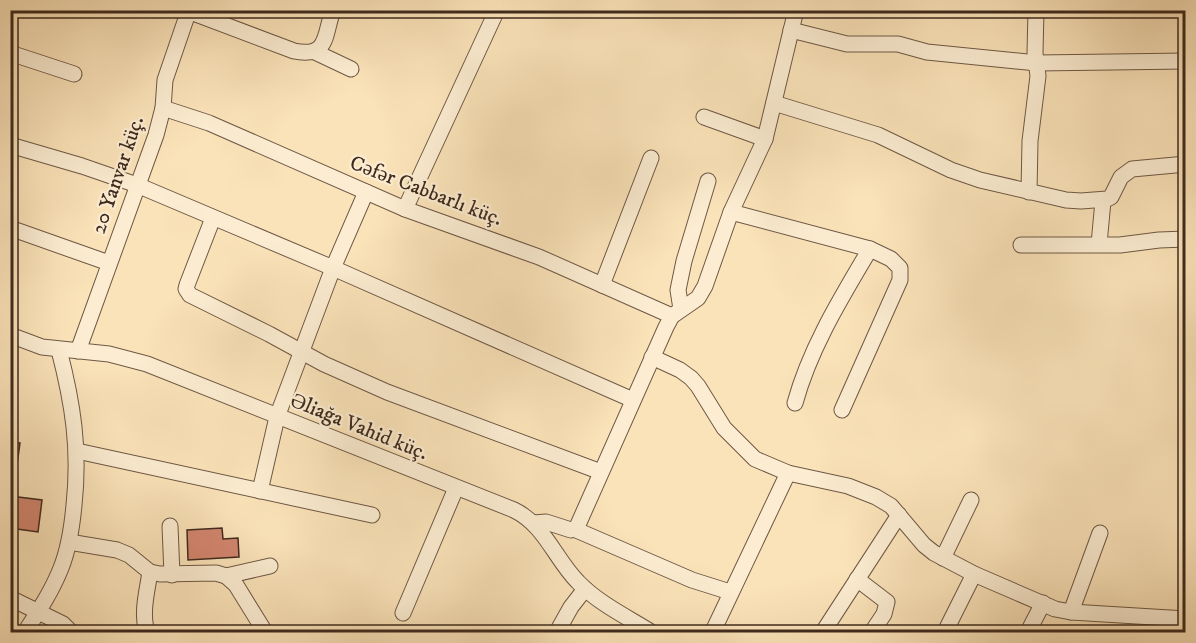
<svg xmlns="http://www.w3.org/2000/svg" width="1196" height="643" viewBox="0 0 1196 643" font-family="'IM FELL DW Pica',serif">
<rect width="100%" height="100%" fill="#fbe3b9"/>
<filter id="stains"><feTurbulence type="fractalNoise" baseFrequency=".00333" numOctaves="4"/><feColorMatrix values="0 0 0 0 .2 0 0 0 0 .09 0 0 0 0 .02 0 0 0 .5 -.17"/></filter>
<radialGradient id="worn" r=".72"><stop offset=".6" stop-color="#630" stop-opacity="0"/><stop offset="1" stop-color="#630" stop-opacity=".3"/></radialGradient>
<!-- building -->
<g fill="#d3866f" stroke="#3f2a1e" stroke-width="1.5">
<polygon points="10,442 20,443 16,472 10,472"/>
<polygon points="10,496 42,500 38,532 10,528"/>
<polygon points="222,528 223,539 238,538 239,557 188,560 187,530"/>
</g>
<g fill="none" stroke-linecap="round" stroke-linejoin="round">
<defs>
<g id="minor">
<path d="M 188,11 L 294,51 C 329,58 324,35 333,10"/>
<polyline points="791,30 847,44 898,44 927,52 1037,63 1186,61"/>
<polyline points="315,52 351,69"/>
<polyline points="10,53 74,74"/>
<polyline points="774,103 878,135 951,170 980,180 1066,200 1081,201 1107,199 1111,197 1121,177 1132,169 1186,164"/>
<polyline points="163,108 209,123 405,209 539,257 672,316"/>
<polyline points="704,117 765,139"/>
<polyline points="10,145 82,166 137,185 333,268 633,400"/>
<polyline points="1029,192 1030,141 1038,76 1035,53 1036,10"/>
<polyline points="405,209 497,10"/>
<polyline points="731,212 870,249 891,259 900,268 900,280 842,410"/>
<polyline points="213,218 187,285 186,289 190,295 269,334 324,364 387,392 601,472"/>
<polyline points="10,228 109,263"/>
<polyline points="1099,244 1103,201"/>
<polyline points="1021,245 1120,245 1159,240 1186,239"/>
<polyline points="602,285 651,158"/>
<polyline points="681,309 678,290 684,261 708,181"/>
<path d="M 10,335 L 42,347 L 109,354 L 147,364 L 514,510 C 545,525 555,559 578,582 C 598,603 627,617 651,632"/>
<polyline points="78,351 156,135 163,108 165,80 189,10"/>
<polyline points="652,357 680,370 691,378 698,386 724,428 755,459 788,473 848,486 876,497 891,506 924,545 934,553 974,574 1055,609 1071,612 1186,619"/>
<path d="M 795,403 C 810,348 841,298 870,249"/>
<polyline points="77,451 372,515"/>
<polyline points="260,491 277,417 333,268 366,192"/>
<polyline points="534,523 546,522 571,530 577,527 666,327 672,316 698,298 705,286 731,212 765,139 796,10"/>
<polyline points="170,526 172,575"/>
<polyline points="574,529 692,580 730,592"/>
<polyline points="69,542 117,550 129,555 150,572 160,574 216,573 226,576 236,585 265,632"/>
<polyline points="943,558 971,500"/>
<polyline points="226,576 270,566"/>
<polyline points="857,579 887,602 884,614 872,632"/>
<polyline points="10,598 63,624 71,632"/>
<polyline points="1071,612 1100,533"/>
<polyline points="403,613 456,488"/>
<polyline points="715,627 788,473"/>
<path d="M 25,632 C 38,612 52,591 61,568 C 69,548 72,527 74,505 C 80,449 73,404 59,350"/>
<path d="M 147,632 C 141,613 147,592 150,572"/>
<polyline points="557,632 571,607 585,589"/>
<polyline points="823,632 899,515"/>
<polyline points="945,632 974,574"/>
<polyline points="1028,632 1043,603"/>
</g>
</defs>
<!-- minor casing -->
<use href="#minor" stroke="#6e5845" stroke-width="17"/>
<!-- minor -->
<use href="#minor" stroke="#fcedd2" stroke-width="15"/>
</g>
<g text-anchor="middle" dominant-baseline="central" stroke-width="4.5" stroke-linejoin="round" paint-order="stroke">
<!-- street labels -->
<g font-size="21" fill="#3f2a1e" stroke="#fcedd2">
<text transform="translate(118 175) rotate(-71)">20 Yanvar küç.</text>
<text transform="translate(426 191) rotate(21)">Cəfər Cabbarlı küç.</text>
<text transform="translate(359 427) rotate(22)">Əliağa Vahid küç.</text>
</g>
</g>
<!-- margin -->
<rect width="1196" height="643" fill="none" stroke="#fbe3b9" stroke-width="36"/>
<rect x="12" y="12" width="1172" height="619" fill="none" stroke="#3f2a1e" stroke-width="3"/>
<rect x="18" y="18" width="1160" height="607" fill="none" stroke="#3f2a1e" stroke-width="1.5"/>
<rect width="100%" height="100%" filter="url(#stains)"/>
<rect width="100%" height="100%" fill="url(#worn)"/>
</svg>
